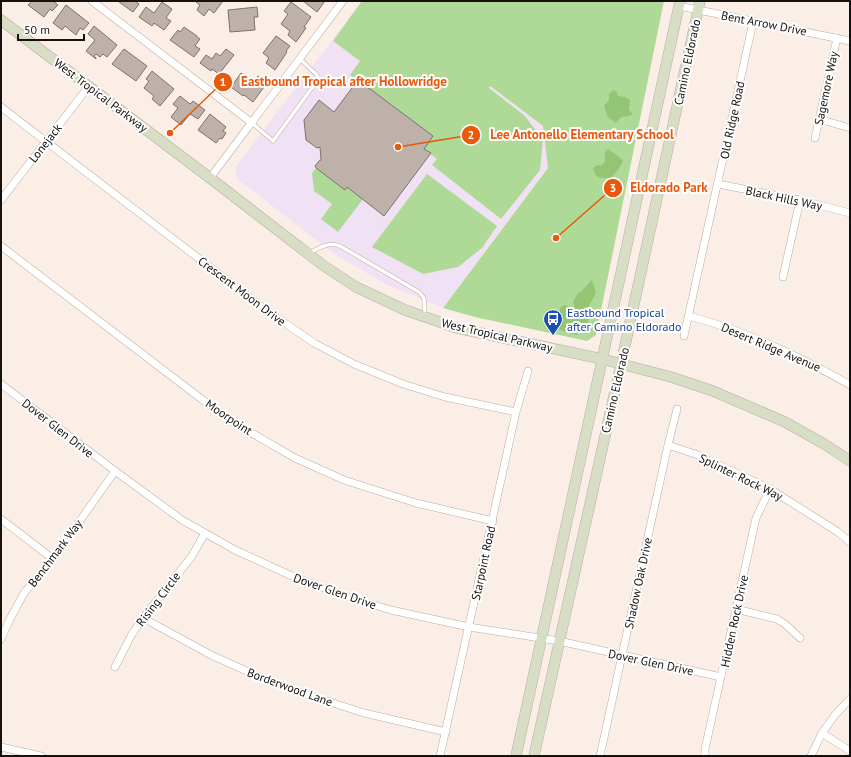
<svg xmlns="http://www.w3.org/2000/svg" width="851" height="757" viewBox="0 0 851 757" font-family="'PT Sans',sans-serif">
<rect width="100%" height="100%" fill="#fbeee7"/>
<!-- education -->
<polygon fill="#f1e1f4" points="362,1 490,86 543,126 548,168 443,308 387,285 336,255 237,179 235,168"/>
<!-- green -->
<g fill="#afd996">
<polygon points="362,1 664,1 596,335 587,341 475,317 443,308 548,168 543,126 490,86 489,88 525,116 543,140 540,170 501,219 432,165 437,159 424,149 433,136 350,75 360,61 333,41"/>
<polygon points="316,168 345,190 347,187 363,199 338,232 321,219 332,204 314,191 312,173"/>
<polygon points="427,174 497,226 482,248 458,267 423,274 372,247"/>
</g>
<!-- forest -->
<g fill="#93c574">
<polygon points="613,90 616,91 618,96 625,97 630,100 629,110 633,114 629,116 621,117 616,123 608,117 604,106 609,100 609,94"/>
<polygon points="608,149 618,156 623,161 618,170 611,178 601,178 596,176 593,168 597,165 601,166 605,162 605,152"/>
<path d="M 592,280 C 594,285 594,289 596,293 L 590,304 L 584,312 L 589,319 L 586,325 L 579,328 L 577,335 L 560,330 L 558,319 L 552,319 L 550,316 L 553,310 L 560,313 L 560,308 L 563,305 L 568,306 L 572,310 L 574,306 L 573,302 L 578,293 C 584,291 587,284 592,280 Z"/>
</g>
<!-- building -->
<g fill="#beb1aa" stroke="#7d726b">
<polygon points="32,1 53,1 58,5 52,11 50,9 44,17 28,5"/>
<polygon points="120,1 135,1 139,4 133,12 119,2"/>
<polygon points="197,1 223,1 214,13 209,9 204,16 197,10 200,5 196,2"/>
<polygon points="303,1 325,1 317,12"/>
<polygon points="162,2 172,9 166,18 171,21 164,30 154,23 152,26 139,17 146,7 154,13"/>
<polygon points="291,2 311,17 304,27 306,28 296,42 288,35 290,31 281,24 288,14 284,11"/>
<polygon points="66,5 89,23 83,30 80,28 76,35 65,26 62,30 53,23"/>
<polygon points="257,7 258,17 254,17 255,30 230,32 228,10"/>
<polygon points="94,26 117,45 107,57 103,54 100,57 96,54 94,56 96,58 96,59 86,51 95,40 88,34"/>
<polygon points="184,27 197,36 196,36 200,39 195,46 200,49 194,57 170,40 178,30 180,32"/>
<polygon points="276,36 290,46 286,51 287,52 275,70 266,63 269,58 263,53"/>
<polygon points="124,49 147,66 136,81 112,64"/>
<polygon points="226,49 234,55 219,74 212,69 211,71 200,63 206,55 212,59 216,53 220,56"/>
<polygon points="152,71 174,89 160,106 152,99 154,96 144,88 149,81 146,79"/>
<polygon points="241,73 253,82 258,76 267,83 253,102 244,95 243,96 231,87"/>
<polygon points="358,80 433,136 424,149 431,153 384,216 347,187 345,190 316,168 315,166 319,161 321,160 320,147 317,148 306,140 304,120 319,100 334,112"/>
<polygon points="180,96 190,104 193,101 205,110 198,119 190,114 181,125 171,117 178,108 173,104"/>
<polygon points="210,114 226,127 223,131 226,133 222,139 220,138 216,143 198,130"/>
</g>
<g fill="none" stroke-linecap="round" stroke-linejoin="round">
<defs>
<g id="lane">
<polyline points="252,123 273,141 317,81 318,77 316,74 300,59"/>
<path d="M 310,253 C 320,247 329,242 340,246 L 419,292 L 424,298 L 425,316"/>
</g>
<g id="street">
<polyline points="92,1 252,123"/>
<polyline points="679,6 850,41"/>
<polyline points="1,107 270,313 314,343 354,364 403,384 445,397 516,412"/>
<polyline points="819,119 850,128"/>
<polyline points="815,138 837,38"/>
<polyline points="210,178 343,1"/>
<polyline points="718,184 800,200 850,213"/>
<polyline points="1,200 89,86"/>
<polyline points="1,246 229,420 295,458 344,480 416,503 493,521"/>
<polyline points="783,277 800,200"/>
<path d="M 689,316 C 745,331 800,356 850,385"/>
<polyline points="684,336 753,22"/>
<polyline points="1,384 115,471 182,520 235,550 294,577 354,599 391,610 469,627 559,641 721,677"/>
<polyline points="668,445 698,455 770,489 838,532 850,542"/>
<polyline points="1,519 53,559"/>
<polyline points="736,609 777,619 785,624 800,638"/>
<polyline points="143,618 213,656 267,680 308,695 364,713 446,732"/>
<polyline points="1,639 9,621 24,593 53,559 115,471"/>
<polyline points="115,667 132,634 143,618 192,556 205,533"/>
<polyline points="822,733 850,751"/>
<polyline points="1,747 41,756"/>
<polyline points="440,756 516,412 528,371"/>
<polyline points="600,756 668,445 677,409"/>
<polyline points="705,756 705,749 756,518 770,489"/>
<polyline points="811,756 822,733 835,715 850,699"/>
</g>
<g id="secondary">
<polyline points="1,20 210,178 324,266 356,287 405,310 457,328 602,359 671,377 713,391 785,422 824,444 850,461"/>
<polyline points="516,756 680,1"/>
<polyline points="534,756 621,364 700,1"/>
</g>
</defs>
<!-- lane casing -->
<use href="#lane" stroke="#b8aca5" stroke-width="4.5"/>
<!-- street casing -->
<use href="#street" stroke="#b8aca5" stroke-width="8"/>
<!-- secondary casing -->
<use href="#secondary" stroke="#b8aca5" stroke-width="11"/>
<!-- lane -->
<use href="#lane" stroke="#fff" stroke-width="3.5"/>
<!-- street -->
<use href="#street" stroke="#fff" stroke-width="7"/>
<!-- secondary -->
<use href="#secondary" stroke="#d8dec5" stroke-width="10"/>
</g>
<!-- icons -->
<defs>
<symbol id="bus-pin" viewBox="-11 -11 22 30"><path d="M0 17L-7.5 6A9.5 9.5 0 1 1 7.5 6Z" fill="#1a4fb4" stroke="#fefefe"/><path d="M-5-6H5V4H4V6H2V4H-2V6H-4V4H-5ZM-3.5-4V0h7V-4ZM-3.5 1.2v1.5H-2V1.2ZM2 1.2v1.5H3.5V1.2Z" fill="#fff"/></symbol>
</defs>
<g fill-rule="evenodd">
<use href="#bus-pin" x="542" y="308" width="22" height="30"/>
</g>
<g text-anchor="middle" dominant-baseline="central" stroke-width="4" stroke-linejoin="round" paint-order="stroke">
<!-- street labels -->
<g font-size="12" fill="#15110e" stroke="#fefefe">
<text transform="translate(764 23) rotate(11)">Bent Arrow Drive</text>
<text transform="translate(687 62) rotate(-78)">Camino Eldorado</text>
<text transform="translate(826 88) rotate(-78)">Sagemore Way</text>
<text transform="translate(101 95) rotate(37)">West Tropical Parkway</text>
<text transform="translate(732 120) rotate(-78)">Old Ridge Road</text>
<text transform="translate(45 143) rotate(-52)">Lonejack</text>
<text transform="translate(784 198) rotate(12)">Black Hills Way</text>
<text transform="translate(242 291) rotate(37)">Crescent Moon Drive</text>
<text transform="translate(497 335) rotate(13)">West Tropical Parkway</text>
<text transform="translate(771 347) rotate(23)">Desert Ridge Avenue</text>
<text transform="translate(615 390) rotate(-77)">Camino Eldorado</text>
<text transform="translate(229 417) rotate(34)">Moorpoint</text>
<text transform="translate(58 428) rotate(38)">Dover Glen Drive</text>
<text transform="translate(741 477) rotate(26)">Splinter Rock Way</text>
<text transform="translate(55 553) rotate(-53)">Benchmark Way</text>
<text transform="translate(483 563) rotate(-78)">Starpoint Road</text>
<text transform="translate(638 583) rotate(-78)">Shadow Oak Drive</text>
<text transform="translate(335 591) rotate(19)">Dover Glen Drive</text>
<text transform="translate(158 599) rotate(-53)">Rising Circle</text>
<text transform="translate(734 621) rotate(-78)">Hidden Rock Drive</text>
<text transform="translate(651 662) rotate(12)">Dover Glen Drive</text>
<text transform="translate(290 687) rotate(20)">Borderwood Lane</text>
</g>
<!-- transit labels -->
<g font-size="12" fill="#164399" stroke="#fefefe" text-anchor="start">
<text x="567" y="312">Eastbound Tropical<tspan x="567" dy="14">after Camino Eldorado</tspan></text>
</g>
</g>
<!-- callouts -->
<path fill="none" stroke="#e8590c" stroke-width="1.5" d="M170 133L223 82M398 147L471 135M556 238L613 188"/>
<g fill="#e8590c" stroke="#fefefe" stroke-width="1.5">
<circle cx="170" cy="133" r="4"/>
<circle cx="398" cy="147" r="4"/>
<circle cx="556" cy="238" r="4"/>
<circle cx="223" cy="82" r="10"/>
<circle cx="471" cy="135" r="10"/>
<circle cx="613" cy="188" r="10"/>
</g>
<g font-size="12" text-anchor="middle" font-weight="bold" fill="#fff">
<text x="223" y="86">1</text>
<text x="471" y="139">2</text>
<text x="613" y="192">3</text>
</g>
<g font-size="13" text-anchor="middle" font-weight="bold" fill="#e8590c" stroke="#fefefe" stroke-width="4" stroke-linejoin="round" paint-order="stroke">
<text x="344" y="86">Eastbound Tropical after Hollowridge</text>
<text x="582" y="139">Lee Antonello Elementary School</text>
<text x="669" y="192">Eldorado Park</text>
</g>
<!-- border -->
<rect width="851" height="757" fill="none" stroke="#15110e" stroke-width="4"/>
<!-- scale -->
<path d="M18 34v6h66v-6" fill="none" stroke="#15110e" stroke-width="2"/>
<text x="24" y="34" font-size="12" fill="#15110e" stroke="#fefefe" stroke-width="3" paint-order="stroke">50 m</text>
</svg>
